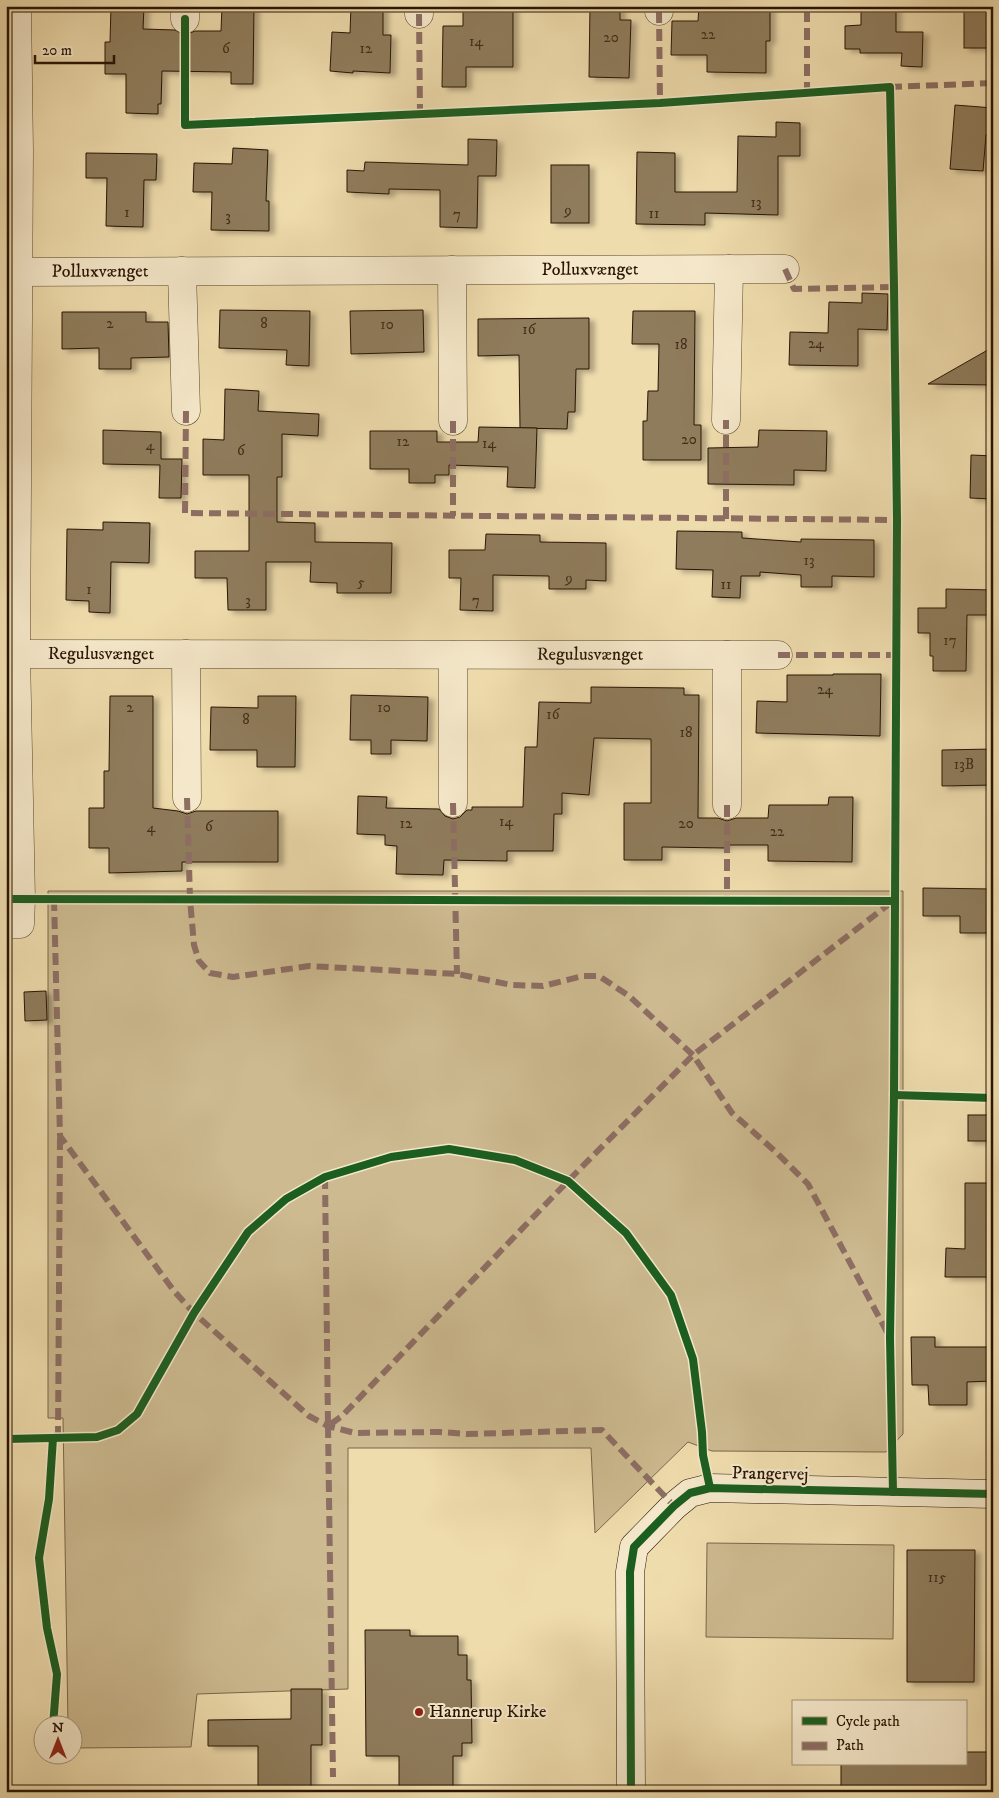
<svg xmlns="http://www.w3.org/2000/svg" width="999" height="1798" viewBox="0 0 999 1798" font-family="'IM FELL DW Pica',serif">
<defs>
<filter id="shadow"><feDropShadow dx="5.5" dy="3" stdDeviation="2.5" flood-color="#0004"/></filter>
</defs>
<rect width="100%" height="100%" fill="#efdcad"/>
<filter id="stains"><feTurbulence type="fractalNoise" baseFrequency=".004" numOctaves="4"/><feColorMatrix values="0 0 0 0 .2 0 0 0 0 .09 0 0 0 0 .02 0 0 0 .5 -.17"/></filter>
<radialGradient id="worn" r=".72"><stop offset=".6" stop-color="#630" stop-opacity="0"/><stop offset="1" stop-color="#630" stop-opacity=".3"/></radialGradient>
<!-- green -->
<g fill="#cdba90" stroke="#7a674a">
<polygon points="48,891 903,891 903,1434 886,1452 712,1451 688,1442 595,1533 591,1448 348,1448 348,1689 197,1694 191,1747 73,1748 72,1726 68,1725 63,1418 48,1418"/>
<polygon points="707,1543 894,1545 893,1639 706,1637"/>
</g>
<!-- building -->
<g fill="#8f7c5b" stroke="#281403" filter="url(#shadow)">
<polygon points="111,6 144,6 143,29 175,30 185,35 195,31 221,31 222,6 254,6 253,84 231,84 231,72 162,71 161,104 158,104 158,114 126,113 126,74 105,74 105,42 110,42"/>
<polygon points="351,6 383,6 383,35 391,35 390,73 353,71 353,73 330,71 332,32 350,33"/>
<polygon points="463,6 513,6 513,67 466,67 466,87 442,87 443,26 463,26"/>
<polygon points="590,6 620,6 620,20 631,20 629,78 589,77"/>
<polygon points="699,6 770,6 770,41 766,41 766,73 707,72 707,55 671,55 672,21 698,21"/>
<polygon points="861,6 896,6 896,32 923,32 922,67 901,66 902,53 860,53 860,49 845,49 845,26 861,25"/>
<rect x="964" y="6" width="29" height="42"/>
<polygon points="955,105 993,108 993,136 986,135 983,171 950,169"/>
<polygon points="776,122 800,123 800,156 778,156 778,215 705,213 705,225 636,224 637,152 675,153 675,192 737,192 738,136 776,137"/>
<polygon points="468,139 497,140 496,176 478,176 477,228 440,227 440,190 389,189 389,194 347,192 347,170 364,171 365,162 468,165"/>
<polygon points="233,148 268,150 266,201 269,201 269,231 211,230 212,192 193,192 194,163 232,164"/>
<polygon points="86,153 157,154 156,180 144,180 143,227 106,226 107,178 86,178"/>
<rect x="551" y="165" width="38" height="58"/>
<polygon points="862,293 888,294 887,330 858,329 858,366 789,365 790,332 828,333 829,302 862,303"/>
<polygon points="220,310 310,311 309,366 286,365 287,350 219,348"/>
<polygon points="423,310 424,352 351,354 350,311"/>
<polygon points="633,311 695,311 694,425 701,425 701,460 643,460 643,421 647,421 648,391 658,391 659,344 632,344"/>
<polygon points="62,312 146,312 146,322 168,322 169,357 131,358 131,369 99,369 99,348 62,349"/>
<polygon points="589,318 589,369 576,369 575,412 568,412 567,429 520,428 519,355 478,356 478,319"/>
<polygon points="993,347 993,385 928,384"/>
<polygon points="225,389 259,391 258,411 319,414 318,436 282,434 282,477 277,477 277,522 315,523 315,542 392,543 391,593 337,593 337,583 310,582 311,562 266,562 266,610 228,610 227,578 195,578 195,551 249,551 249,475 203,475 203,439 224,440"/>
<polygon points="479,427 537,428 535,488 507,487 508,467 449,465 449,475 435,475 435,483 409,483 409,469 370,469 370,431 437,431 437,442 478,442"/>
<polygon points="103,430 161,432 161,459 182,459 181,498 159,498 160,465 103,464"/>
<polygon points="759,430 827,431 826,471 794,470 794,485 708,484 708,448 758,447"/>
<polygon points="971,455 993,456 993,499 970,498"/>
<polygon points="103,522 150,523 149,563 111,562 110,613 89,612 89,601 66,600 67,529 103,530"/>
<polygon points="677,531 742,532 742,538 801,542 801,539 874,540 874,577 832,576 832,587 801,587 801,575 760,572 760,576 741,576 740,598 712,597 713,570 676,569"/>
<polygon points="486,534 540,535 540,542 606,543 606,581 586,580 586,589 549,589 549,576 493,575 493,611 460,610 461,578 449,578 449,550 485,550"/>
<polygon points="946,589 993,590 993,615 967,615 966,671 933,671 933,656 930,656 930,633 918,633 918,608 946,608"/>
<polygon points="833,674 881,674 880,736 756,733 757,701 787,702 787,675 833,675"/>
<polygon points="591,687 684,688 684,695 699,695 698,818 718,818 727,821 736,818 768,818 769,805 828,805 829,797 853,797 852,862 768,861 768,845 725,845 725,848 662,847 662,860 624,860 624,803 651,803 651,739 594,738 589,795 562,793 562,814 554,814 553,851 507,851 507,861 444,860 443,875 396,874 397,846 385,845 385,835 357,834 358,796 387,797 386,808 439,809 445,816 453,819 460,817 467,810 472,810 472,807 523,807 525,747 537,747 539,702 591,703"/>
<polygon points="351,695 428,697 427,741 391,740 391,754 371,754 371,740 350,740"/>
<polygon points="110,696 153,696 153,808 178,811 187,814 196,811 278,811 278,862 182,862 182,871 109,873 109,848 89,848 89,808 104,808 104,771 109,771"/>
<polygon points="258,696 296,696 295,767 257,767 257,750 210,750 211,707 258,708"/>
<polygon points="993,749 993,785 942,786 942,750"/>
<polygon points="923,888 993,889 993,933 960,933 960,916 923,916"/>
<polygon points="46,991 47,1020 25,1021 24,992"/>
<rect x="968" y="1115" width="25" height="26"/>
<polygon points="965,1183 993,1183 993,1277 945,1277 946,1248 965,1249"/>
<polygon points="911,1337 935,1337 935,1347 991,1347 991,1381 967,1382 967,1405 929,1405 928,1385 912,1385"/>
<polygon points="907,1550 975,1550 974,1682 907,1682"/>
<polygon points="365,1630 410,1630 410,1636 458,1636 458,1655 467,1655 467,1680 471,1680 472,1743 462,1743 462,1756 453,1756 453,1792 399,1792 399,1756 366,1756"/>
<polygon points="291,1689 322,1689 322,1745 311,1745 311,1792 258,1792 258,1746 208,1746 208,1720 291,1719"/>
<polygon points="965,1752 993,1752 993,1792 841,1792 841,1764 965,1764"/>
</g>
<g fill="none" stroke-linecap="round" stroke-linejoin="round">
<defs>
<g id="street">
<polyline points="185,6 185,19"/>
<polyline points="419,6 419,14"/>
<polyline points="659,6 659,11"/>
<polyline points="452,270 453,421"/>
<polyline points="182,271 186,411"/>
<path id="s1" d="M 18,272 L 785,269"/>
<polyline points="726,420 729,269"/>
<path id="s2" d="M 6,654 L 778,655"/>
<polyline points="186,654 187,798"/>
<polyline points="453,655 453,803"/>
<polyline points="727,655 727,805"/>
<polyline points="6,924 20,924 21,899 16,654 19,151 17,6"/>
</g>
<polyline id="secondary" points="631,1792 630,1572 634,1547 674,1506 690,1493 710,1488 993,1494"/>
</defs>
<!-- street casing -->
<use href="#street" stroke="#5a462e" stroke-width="29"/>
<!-- secondary casing -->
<use href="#secondary" stroke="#281403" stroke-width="29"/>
<!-- street -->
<use href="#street" stroke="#f5e8ca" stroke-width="28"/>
<!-- secondary -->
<use href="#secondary" stroke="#f5e8ca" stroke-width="28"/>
<!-- quiet -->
<g stroke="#8d6e63" stroke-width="6" stroke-dasharray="12 6" stroke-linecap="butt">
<polyline points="659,11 660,103"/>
<polyline points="419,14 420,113"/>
<polyline points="890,87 993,83"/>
<polyline points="807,94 807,6"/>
<polyline points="785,269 794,289 894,287"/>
<polyline points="186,411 185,513 897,520"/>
<polyline points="453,421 453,516"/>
<polyline points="726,519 726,420"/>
<polyline points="778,655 896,655"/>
<polyline points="187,798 190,899 194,945 199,961 210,973 233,977 309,966 457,974 512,985 543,986 583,976 599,976 629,996 693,1055 732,1113 777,1153 808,1184 888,1334"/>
<polyline points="453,803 457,974"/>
<polyline points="727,805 727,900"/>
<polyline points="54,899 60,1136 174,1291 194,1313 309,1416 328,1426 355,1433 440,1432 467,1434 602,1430 674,1506"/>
<polyline points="325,1177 328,1426 342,1416 568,1181 693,1055 893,901"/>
<polyline points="328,1426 333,1777"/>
<polyline points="58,1438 60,1136"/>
</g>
<defs>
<g id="cycleway">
<polyline points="185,19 185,125 660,103 890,87 894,287 897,520 894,1095 890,1338 893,1492"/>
<polyline points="6,899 894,901"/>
<polyline points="894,1095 993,1098"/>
<polyline points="53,1438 49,1499 39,1558 47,1628 57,1674 53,1726"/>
<polyline points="6,1439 97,1437 118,1430 137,1414 194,1313 248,1232 286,1199 325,1177 391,1157 449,1149 515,1160 568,1181 626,1233 671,1295 693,1359 702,1432 703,1455 710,1488"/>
<polyline points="631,1792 630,1572 634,1547 674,1506 690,1493 710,1488 993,1494"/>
</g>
</defs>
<!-- cycleway casing -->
<use href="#cycleway" stroke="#f5e8ca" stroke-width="11"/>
<!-- cycleway -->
<use href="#cycleway" stroke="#1b5e20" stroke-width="8"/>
</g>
<!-- markers -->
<circle fill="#8f2418" stroke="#f5e8ca" stroke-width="2" cx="419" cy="1712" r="5"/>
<g text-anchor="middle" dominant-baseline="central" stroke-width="4" stroke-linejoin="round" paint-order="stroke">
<!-- number labels -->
<g font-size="15" fill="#422e19">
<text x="708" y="34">22</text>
<text x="611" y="37">20</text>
<text x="476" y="41">14</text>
<text x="226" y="48">6</text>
<text x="366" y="48">12</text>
<text x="756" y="202">13</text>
<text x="568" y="210">9</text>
<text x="127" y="212">1</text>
<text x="654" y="213">11</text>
<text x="457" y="214">7</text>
<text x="228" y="216">3</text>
<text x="110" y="323">2</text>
<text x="264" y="323">8</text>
<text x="387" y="324">10</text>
<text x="529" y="329">16</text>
<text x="816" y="343">24</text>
<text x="681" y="344">18</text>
<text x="689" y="439">20</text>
<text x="403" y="441">12</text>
<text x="489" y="443">14</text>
<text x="150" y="445">4</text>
<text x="241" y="450">6</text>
<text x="809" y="560">13</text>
<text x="569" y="578">9</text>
<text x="361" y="582">5</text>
<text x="726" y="584">11</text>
<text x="89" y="589">1</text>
<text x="248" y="600">3</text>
<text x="476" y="600">7</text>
<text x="950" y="640">17</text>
<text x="825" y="689">24</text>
<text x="130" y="707">2</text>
<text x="384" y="707">10</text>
<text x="553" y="714">16</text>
<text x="246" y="719">8</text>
<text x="686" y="732">18</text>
<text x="964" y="764">13B</text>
<text x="506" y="821">14</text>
<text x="406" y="823">12</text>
<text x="686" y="823">20</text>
<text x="209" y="826">6</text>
<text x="151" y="827">4</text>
<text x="777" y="831">22</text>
<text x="937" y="1577">115</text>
</g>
<!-- street labels -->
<g font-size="18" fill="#281403" stroke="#f5e8ca">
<text stroke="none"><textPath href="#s1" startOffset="572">Polluxvænget</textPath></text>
<text stroke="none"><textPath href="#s1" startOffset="82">Polluxvænget</textPath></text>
<text stroke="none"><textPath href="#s2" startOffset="95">Regulusvænget</textPath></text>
<text stroke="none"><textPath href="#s2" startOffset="584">Regulusvænget</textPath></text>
<text transform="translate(770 1474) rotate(1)">Prangervej</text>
</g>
<!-- poi labels -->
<g font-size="18" fill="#281403" stroke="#f5e8ca" text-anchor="start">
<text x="429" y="1712">Hannerup Kirke</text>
</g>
</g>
<!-- margin -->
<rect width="999" height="1798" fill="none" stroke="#efdcad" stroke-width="25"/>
<rect x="8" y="8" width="984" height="1783" fill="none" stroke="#281403" stroke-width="2.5"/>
<rect x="12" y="12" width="974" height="1773" fill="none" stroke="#281403"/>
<!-- legend -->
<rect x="792" y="1700" width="175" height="65" fill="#f5e8ca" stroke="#a3937a"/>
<rect x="802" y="1717" width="25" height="8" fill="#1b5e20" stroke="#a3937a"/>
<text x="836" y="1726" font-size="15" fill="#281403">Cycle path</text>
<rect x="802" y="1742" width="25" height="8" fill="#8d6e63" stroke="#a3937a"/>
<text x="836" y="1750" font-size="15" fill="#281403">Path</text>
<!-- north arrow -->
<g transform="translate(58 1740)"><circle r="24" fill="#f5e8ca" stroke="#a3937a"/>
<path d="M0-4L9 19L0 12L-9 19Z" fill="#8f2418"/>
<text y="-8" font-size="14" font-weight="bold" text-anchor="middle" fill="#281403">N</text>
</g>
<!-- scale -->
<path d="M35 55v8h79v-8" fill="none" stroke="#281403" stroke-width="2.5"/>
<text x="42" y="55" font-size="15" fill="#281403" stroke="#f5e8ca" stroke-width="4" paint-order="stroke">20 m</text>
<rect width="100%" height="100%" filter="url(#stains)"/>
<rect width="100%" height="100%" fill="url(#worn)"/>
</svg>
